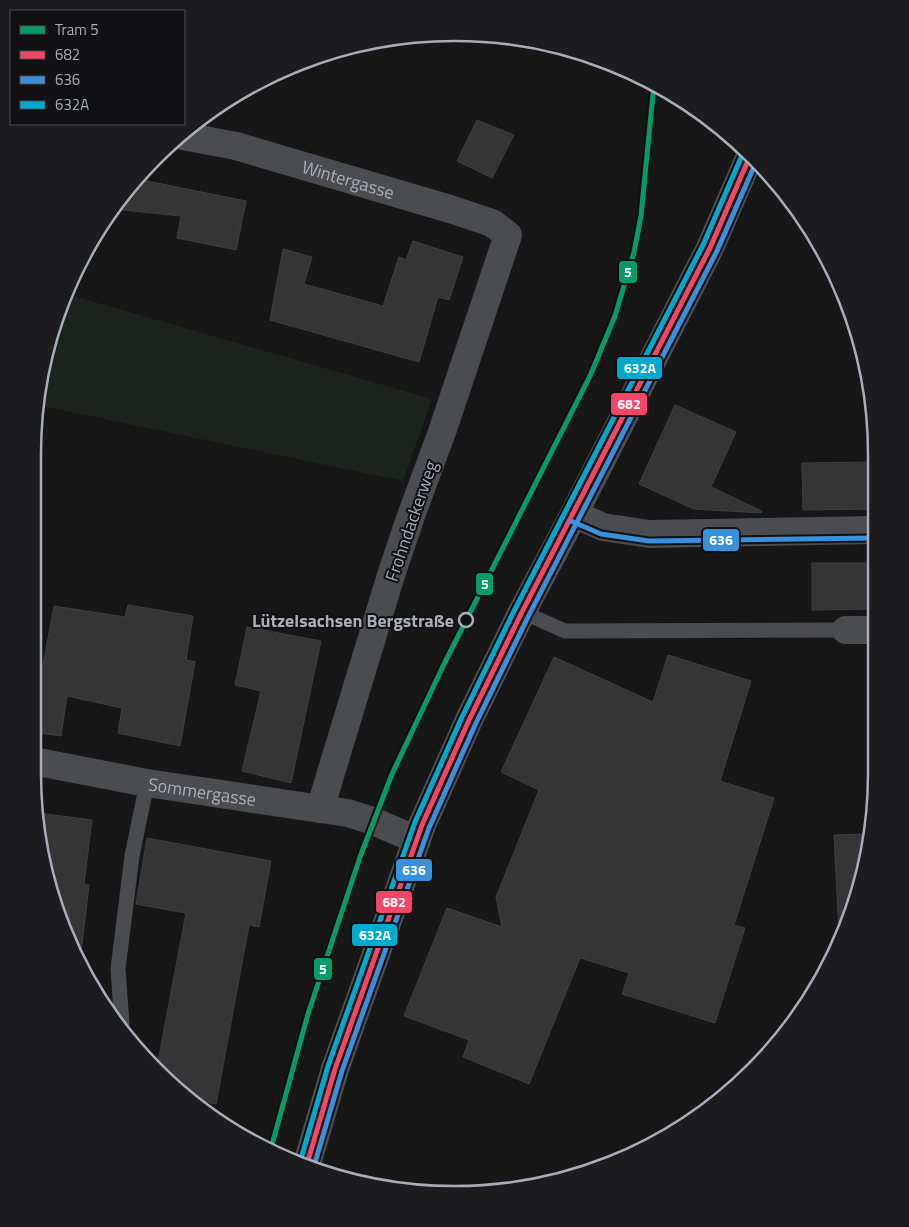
<svg xmlns="http://www.w3.org/2000/svg" width="909" height="1227" viewBox="0 0 909 1227" font-family="'Titillium Web',sans-serif">
<rect width="100%" height="100%" fill="#171717"/>
<!-- green -->
<polygon fill="#1d241e" points="70,295 432,399 403,481 37,405 47,346"/>
<!-- building -->
<g fill="#353536" stroke="#3f4043">
<polygon points="477,120 514,135 492,178 457,161"/>
<polygon points="142,180 246,201 236,250 177,238 181,216 114,209"/>
<polygon points="413,241 463,257 449,300 438,297 419,362 270,320 283,249 312,257 304,284 383,306 399,257 406,260"/>
<polygon points="675,405 736,432 711,487 762,511 761,513 694,509 639,484"/>
<polygon points="873,462 874,509 803,510 802,463"/>
<polygon points="812,563 868,563 868,582 874,582 874,609 812,610"/>
<polygon points="128,605 193,616 186,660 195,662 180,746 118,733 122,708 67,696 61,736 33,732 33,670 42,671 54,606 125,617"/>
<polygon points="247,627 321,641 291,783 242,771 261,691 235,685"/>
<polygon points="668,655 751,681 720,781 774,798 734,925 745,928 715,1023 622,994 629,973 580,958 529,1084 463,1057 469,1040 404,1016 447,908 502,927 496,897 539,790 501,772 554,657 653,702"/>
<polygon points="38,813 92,820 84,884 89,885 80,961 47,882"/>
<polygon points="869,834 854,908 843,933 839,933 834,835"/>
<polygon points="147,838 271,861 259,927 249,925 216,1104 190,1099 176,1090 157,1067 186,913 136,904"/>
</g>
<g fill="none" stroke-linecap="round" stroke-linejoin="round">
<!-- lane -->
<g stroke="#4b4c50" stroke-width="15">
<polyline points="522,612 565,631 846,630"/>
<polyline points="122,1024 118,969 132,856 147,783"/>
</g>
<!-- street -->
<g stroke="#4b4c50" stroke-width="28">
<path id="s1" d="M 183,136 L 236,146 L 450,209 L 492,223 L 508,235 L 442,432 L 412,513 L 391,575 L 320,809"/>
<polyline points="574,514 603,527 649,534 874,530"/>
<polyline points="846,630 874,630"/>
<path id="s2" d="M 33,761 L 147,783 L 348,813 L 373,821 L 417,840"/>
</g>
<!-- primary -->
<polyline stroke="#4d4f52" stroke-width="28" points="307,1164 335,1069 422,825 469,720 522,612 574,514 710,248 750,156"/>
<defs>
<polyline id="bus-1" points="307,1164 335,1069 422,825 469,720 522,612 710,248 750,156"/>
<g id="bus-2">
<polyline points="571,521 601,534 649,541 874,538"/>
<polyline points="314,1166 342,1071 429,828 476,723 529,615 717,251 756,162"/>
</g>
<polyline id="bus-3" points="300,1162 328,1066 415,822 462,717 515,609 703,245 743,153"/>
</defs>
<!-- bus-1 casing -->
<use href="#bus-1" stroke="#111113" stroke-width="9"/>
<!-- bus-2 casing -->
<use href="#bus-2" stroke="#111113" stroke-width="9"/>
<!-- bus-3 casing -->
<use href="#bus-3" stroke="#111113" stroke-width="9"/>
<!-- bus-1 -->
<use href="#bus-1" stroke="#f34667" stroke-width="5"/>
<!-- bus-2 -->
<use href="#bus-2" stroke="#3a90db" stroke-width="5"/>
<!-- bus-3 -->
<use href="#bus-3" stroke="#00a9ce" stroke-width="5"/>
<defs>
<polyline id="tram-1" points="270,1152 308,1014 360,857 392,774 445,662 590,376 615,316 634,252 641,216 654,84"/>
</defs>
<!-- tram-1 casing -->
<use href="#tram-1" stroke="#111113" stroke-width="9"/>
<!-- tram-1 -->
<use href="#tram-1" stroke="#069c65" stroke-width="5"/>
</g>
<!-- markers -->
<circle fill="#111113" stroke="#a8adb8" stroke-width="2.5" cx="466" cy="620" r="7"/>
<g text-anchor="middle" dominant-baseline="central" stroke-width="4" stroke-linejoin="round" paint-order="stroke">
<!-- street labels -->
<g font-size="18" fill="#a8adb8" stroke="#111113">
<text stroke="none"><textPath href="#s1" startOffset="171">Wintergasse</textPath></text>
<text transform="translate(411 521) rotate(-71)">Frohndackerweg</text>
<text stroke="none"><textPath href="#s2" startOffset="172">Sommergasse</textPath></text>
</g>
<!-- stop labels -->
<g font-size="18" font-weight="bold" fill="#a8adb8" stroke="#111113" text-anchor="end">
<text x="454" y="620">Lützelsachsen Bergstraße</text>
</g>
</g>
<!-- crop -->
<path d="M0 0H909V1227H0ZM454 41H455A413 413 0 0 1 868 454V773A413 413 0 0 1 455 1186H454A413 413 0 0 1 41 773V454A413 413 0 0 1 454 41Z" fill="#1d1d20" fill-rule="evenodd"/>
<path fill="none" stroke="#a8adb8" stroke-width="2.5" d="M454 41H455A413 413 0 0 1 868 454V773A413 413 0 0 1 455 1186H454A413 413 0 0 1 41 773V454A413 413 0 0 1 454 41Z"/>
<g stroke="#111113" stroke-width="2">
<rect x="618" y="260" width="20" height="24" rx="5" fill="#069c65"/>
<rect x="616" y="356" width="47" height="24" rx="5" fill="#00a9ce"/>
<rect x="610" y="392" width="38" height="24" rx="5" fill="#f34667"/>
<rect x="702" y="528" width="38" height="24" rx="5" fill="#3a90db"/>
<rect x="475" y="572" width="19" height="24" rx="5" fill="#069c65"/>
<rect x="395" y="858" width="38" height="24" rx="5" fill="#3a90db"/>
<rect x="375" y="890" width="38" height="24" rx="5" fill="#f34667"/>
<rect x="351" y="923" width="47" height="24" rx="5" fill="#00a9ce"/>
<rect x="313" y="957" width="20" height="24" rx="5" fill="#069c65"/>
</g>
<g font-size="14" text-anchor="middle" font-weight="bold" fill="#fff">
<text x="628" y="277">5</text>
<text x="640" y="373">632A</text>
<text x="629" y="409">682</text>
<text x="721" y="545">636</text>
<text x="485" y="589">5</text>
<text x="414" y="875">636</text>
<text x="394" y="907">682</text>
<text x="375" y="940">632A</text>
<text x="323" y="974">5</text>
</g>
<!-- legend -->
<rect x="10" y="10" width="175" height="115" fill="#111113" stroke="#4d4f55"/>
<rect x="20" y="26" width="25" height="8" fill="#069c65" stroke="#4d4f55"/>
<text x="55" y="35" font-size="15" fill="#a8adb8">Tram 5</text>
<rect x="20" y="51" width="25" height="8" fill="#f34667" stroke="#4d4f55"/>
<text x="55" y="60" font-size="15" fill="#a8adb8">682</text>
<rect x="20" y="76" width="25" height="8" fill="#3a90db" stroke="#4d4f55"/>
<text x="55" y="85" font-size="15" fill="#a8adb8">636</text>
<rect x="20" y="101" width="25" height="8" fill="#00a9ce" stroke="#4d4f55"/>
<text x="55" y="110" font-size="15" fill="#a8adb8">632A</text>
</svg>
